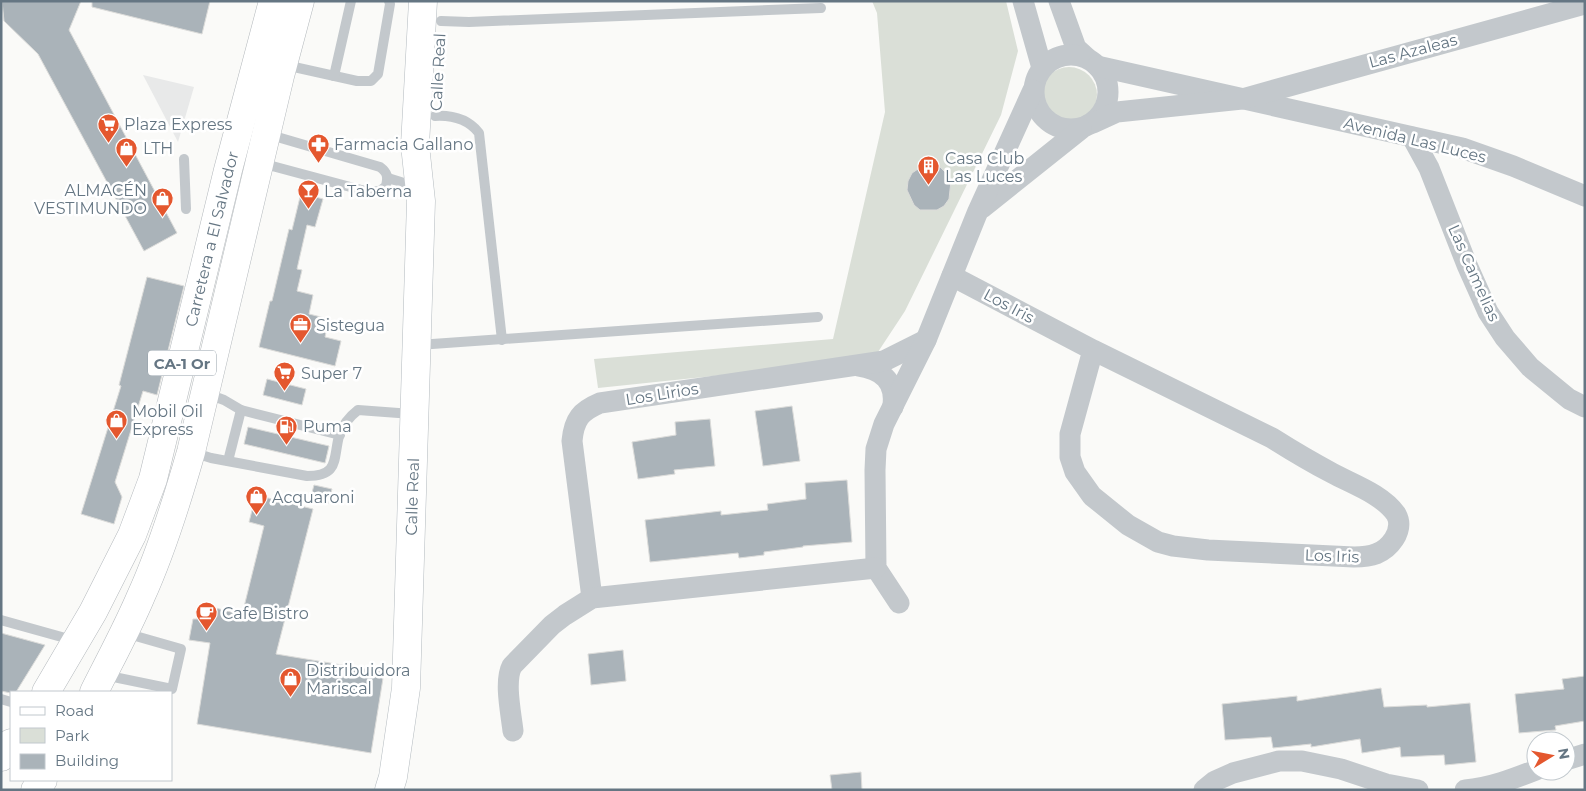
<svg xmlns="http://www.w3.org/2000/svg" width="1586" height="791" viewBox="0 0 1586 791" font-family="Montserrat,sans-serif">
<rect width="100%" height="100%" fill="#fafaf8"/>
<!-- built -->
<polygon fill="#e8e9e9" points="143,75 194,87 178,142"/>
<!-- green -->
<g fill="#dadfd7">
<polygon points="872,1 1006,1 1018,51 1001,115 905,311 878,352 837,363 598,388 594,359 833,339 885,112 877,13"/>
<circle cx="1069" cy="95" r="28"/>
</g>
<!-- building -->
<g fill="#aab3b9" stroke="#dcdcda">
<polygon points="2,1 81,1 69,30 177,233 144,251 38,54 4,21"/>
<polygon points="92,1 210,1 202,34 92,7"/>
<polygon points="932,165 940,167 946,173 951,181 949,199 944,206 937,210 920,210 914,205 907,190 908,181 912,173 918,169 925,166"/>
<polygon points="301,193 323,199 315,227 307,225 297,269 302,270 297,291 313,295 309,314 329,319 325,337 341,341 335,366 259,347 270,301 272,301 289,229 292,230"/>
<polygon points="147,277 184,286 157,395 143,391 115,482 122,497 114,524 81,514 121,386 119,385"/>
<polygon points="267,379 306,389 302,405 263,395"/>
<polygon points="792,406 800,461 763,466 755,411"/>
<polygon points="710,419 715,466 674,470 675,474 638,479 632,442 676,435 675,422"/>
<polygon points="248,427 329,446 325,463 244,444"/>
<polygon points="847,480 852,542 803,546 803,547 764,552 764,555 739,558 738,553 650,562 645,520 721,511 721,515 768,510 767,504 806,499 805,483"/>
<polygon points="314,485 332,489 328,504 310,500"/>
<polygon points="256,495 313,509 276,654 384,672 371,753 197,724 210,643 189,640 193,619 197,619 201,604 242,615 264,526 249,522"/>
<polygon points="1,633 45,645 16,692 11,693 1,691"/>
<polygon points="623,650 626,681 591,685 588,654"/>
<polygon points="1585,676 1585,721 1555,726 1556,730 1519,733 1515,694 1564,689 1562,679"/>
<polygon points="1381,688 1384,707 1427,705 1427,707 1470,703 1476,762 1445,765 1444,755 1401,757 1400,747 1362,753 1360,739 1311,747 1311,744 1273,748 1271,737 1225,740 1222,704 1297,696 1297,701"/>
<polygon points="861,772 862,790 832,790 830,775"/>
</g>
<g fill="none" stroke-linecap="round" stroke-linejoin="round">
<defs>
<g id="secondary">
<path id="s1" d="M 389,790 L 393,777 L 406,688 L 421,201 L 415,145 L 423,1"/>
</g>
<g id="highway">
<path id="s2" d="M 46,692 L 93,612 L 132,535 L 153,479 L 228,170 L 273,1"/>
<path d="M 94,692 C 110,660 127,629 141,596 C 162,550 177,501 191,452 L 280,76 L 300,1"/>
<polyline points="1,757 11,743"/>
<polyline points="35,790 43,780"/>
</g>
</defs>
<!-- secondary casing -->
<use href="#secondary" stroke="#b3babf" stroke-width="29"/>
<!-- highway casing -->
<use href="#highway" stroke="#b4b9bd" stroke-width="29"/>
<!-- lane -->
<g stroke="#c3c8cc" stroke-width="10">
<polyline points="441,21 469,22 821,8"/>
<polyline points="285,65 357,81 371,81 378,74 390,4 389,1"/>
<polyline points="334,76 351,1"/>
<path d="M 435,116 C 453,115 468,119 479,133 L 502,340"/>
<polyline points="184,159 186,209"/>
<path d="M 261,163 L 369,192 L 380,191 L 386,186 C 388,177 388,173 380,167 L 267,134"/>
<polyline points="388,178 404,183 414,194"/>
<polyline points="418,345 818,317"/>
<polyline points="205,393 224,400 241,410 340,435"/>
<path d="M 192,452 L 211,458 L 307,476 C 339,476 333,460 339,436 C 342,426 349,417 358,410 L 412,414"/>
<polyline points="228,461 241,410"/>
<polyline points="1,620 76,641"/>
<polyline points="104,675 172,689 181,649 125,633"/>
<polyline points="1,699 11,702"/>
</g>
<!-- street -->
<g stroke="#c3c8cc" stroke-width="21">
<polyline points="1023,1 1042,68"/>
<polyline points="1059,1 1076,48 1087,58"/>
<circle cx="1071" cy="92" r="37"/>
<polyline points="1097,66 1462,148 1513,166 1585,196"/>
<polyline points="1093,123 1117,112 1242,99 1585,4"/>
<polyline points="1412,137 1429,168 1467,265 1488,312 1505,338 1530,367 1569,399 1585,407"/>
<polyline points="982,208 1081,129"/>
<path d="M 952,276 L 1093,350 L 1272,438 C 1291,450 1311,462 1332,473 C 1352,484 1382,494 1396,514 C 1401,523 1399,531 1394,539 C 1384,554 1371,557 1354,557 L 1208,550 L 1173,546 L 1158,542 L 1128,525 L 1092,496 L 1075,472 L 1070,457 L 1070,434 L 1093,350"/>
<path d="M 858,366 C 882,370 896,380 893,407"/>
<path d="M 592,598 L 572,441 C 574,419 581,411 600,403 L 884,361 L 926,340"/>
<polyline points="899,603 876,568 875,470 876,449 884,424 926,340 978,211 1033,90"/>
<path d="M 513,731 C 511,713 504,681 512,666 L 552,625 L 565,615 L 592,598 L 876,568"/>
<polyline points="1566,760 1585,754"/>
<polyline points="1204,790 1215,781 1233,773 1279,761 1302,761 1341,769 1386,784 1418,790"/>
<path d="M 1465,790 C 1490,788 1513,779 1536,770"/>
</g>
<!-- secondary -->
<use href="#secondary" stroke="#fff" stroke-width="28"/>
<!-- highway -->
<use href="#highway" stroke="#fff" stroke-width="28"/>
</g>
<!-- icons -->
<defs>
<symbol id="supermarket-pin" viewBox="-11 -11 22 30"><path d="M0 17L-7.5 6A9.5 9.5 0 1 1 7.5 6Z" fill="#e4572e" stroke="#fff"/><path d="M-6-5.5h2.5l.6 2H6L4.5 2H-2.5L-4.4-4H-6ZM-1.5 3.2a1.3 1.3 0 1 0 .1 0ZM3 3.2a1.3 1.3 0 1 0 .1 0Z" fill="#fff"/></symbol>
<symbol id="pharmacy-pin" viewBox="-11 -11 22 30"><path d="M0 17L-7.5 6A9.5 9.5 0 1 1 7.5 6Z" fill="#e4572e" stroke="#fff"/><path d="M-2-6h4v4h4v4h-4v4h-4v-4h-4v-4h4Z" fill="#fff"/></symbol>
<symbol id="shop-pin" viewBox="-11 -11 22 30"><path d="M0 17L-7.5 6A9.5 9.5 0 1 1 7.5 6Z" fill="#e4572e" stroke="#fff"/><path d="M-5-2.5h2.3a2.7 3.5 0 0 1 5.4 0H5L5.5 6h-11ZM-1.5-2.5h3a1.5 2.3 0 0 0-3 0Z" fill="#fff"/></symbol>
<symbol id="building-pin" viewBox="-11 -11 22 30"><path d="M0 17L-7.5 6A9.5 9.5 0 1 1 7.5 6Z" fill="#e4572e" stroke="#fff"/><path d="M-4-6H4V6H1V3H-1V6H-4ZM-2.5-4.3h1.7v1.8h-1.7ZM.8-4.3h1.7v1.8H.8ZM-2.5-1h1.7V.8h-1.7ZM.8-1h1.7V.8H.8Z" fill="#fff"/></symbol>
<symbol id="bar-pin" viewBox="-11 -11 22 30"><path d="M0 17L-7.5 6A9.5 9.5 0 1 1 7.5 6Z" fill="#e4572e" stroke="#fff"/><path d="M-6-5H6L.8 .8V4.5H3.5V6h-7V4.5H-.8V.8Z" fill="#fff"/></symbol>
<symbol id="office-pin" viewBox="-11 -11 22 30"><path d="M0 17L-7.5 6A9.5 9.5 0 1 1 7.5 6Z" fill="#e4572e" stroke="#fff"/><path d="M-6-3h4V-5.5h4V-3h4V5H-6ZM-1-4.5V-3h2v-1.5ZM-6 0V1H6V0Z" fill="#fff"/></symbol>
<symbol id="fuel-pin" viewBox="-11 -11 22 30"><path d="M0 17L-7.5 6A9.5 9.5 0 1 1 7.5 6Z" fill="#e4572e" stroke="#fff"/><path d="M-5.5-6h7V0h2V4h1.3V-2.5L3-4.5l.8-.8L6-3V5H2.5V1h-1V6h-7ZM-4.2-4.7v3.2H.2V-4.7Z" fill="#fff"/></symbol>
<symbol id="cafe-pin" viewBox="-11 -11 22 30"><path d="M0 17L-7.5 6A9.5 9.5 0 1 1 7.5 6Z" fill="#e4572e" stroke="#fff"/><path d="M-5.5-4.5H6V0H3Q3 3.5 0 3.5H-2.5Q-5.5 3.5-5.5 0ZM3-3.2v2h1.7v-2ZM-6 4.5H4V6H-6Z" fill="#fff"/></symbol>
</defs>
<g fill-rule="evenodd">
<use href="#supermarket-pin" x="96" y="112" width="25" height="34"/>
<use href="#pharmacy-pin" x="306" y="132" width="25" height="34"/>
<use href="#shop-pin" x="114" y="136" width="25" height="34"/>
<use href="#building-pin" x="916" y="154" width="25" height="34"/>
<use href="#bar-pin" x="296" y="178" width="25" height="34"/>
<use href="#shop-pin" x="150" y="186" width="25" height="34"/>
<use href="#office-pin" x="288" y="312" width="25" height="34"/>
<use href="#supermarket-pin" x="272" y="360" width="25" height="34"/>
<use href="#shop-pin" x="104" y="408" width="25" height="34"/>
<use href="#fuel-pin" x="274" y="414" width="25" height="34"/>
<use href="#shop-pin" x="244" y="484" width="25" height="34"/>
<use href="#cafe-pin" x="194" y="600" width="25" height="34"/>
<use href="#shop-pin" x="278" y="666" width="25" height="34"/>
</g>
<g text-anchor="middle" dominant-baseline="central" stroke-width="5" stroke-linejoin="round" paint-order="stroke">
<!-- shield labels -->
<rect fill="#fff" stroke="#939fa8" stroke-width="1" x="148" y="350.5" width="68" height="25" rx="4"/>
<g font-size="15" font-weight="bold" fill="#657683">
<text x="182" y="363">CA-1 Or</text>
</g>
<!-- street labels -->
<g font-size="16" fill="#657683" stroke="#fff">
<text transform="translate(1413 51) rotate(-15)">Las Azaleas</text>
<text transform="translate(438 72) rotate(-87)">Calle Real</text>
<text transform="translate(1415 140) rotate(14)">Avenida Las Luces</text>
<text stroke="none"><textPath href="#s2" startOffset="486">Carretera a El Salvador</textPath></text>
<text transform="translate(1474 273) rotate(66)">Las Camelias</text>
<text transform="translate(1009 306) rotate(28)">Los Iris</text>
<text transform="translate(662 394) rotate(-9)">Los Lirios</text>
<text stroke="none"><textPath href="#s1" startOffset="295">Calle Real</textPath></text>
<text transform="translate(1332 556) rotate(2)">Los Iris</text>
</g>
<!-- poi labels -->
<g font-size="16" fill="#657683" stroke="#fff" text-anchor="start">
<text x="124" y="124">Plaza Express</text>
<text x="334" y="144">Farmacia Gallano</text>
<text x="143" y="148">LTH</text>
<text x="945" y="158">Casa Club<tspan x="945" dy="18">Las Luces</tspan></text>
<text x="147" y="190" text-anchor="end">ALMACÉN<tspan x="147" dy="18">VESTIMUNDO</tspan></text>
<text x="324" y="191">La Taberna</text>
<text x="316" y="325">Sistegua</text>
<text x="301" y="373">Super 7</text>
<text x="132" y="411">Mobil Oil<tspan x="132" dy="18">Express</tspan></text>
<text x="303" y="426">Puma</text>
<text x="272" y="497">Acquaroni</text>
<text x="222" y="613">Cafe Bistro</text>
<text x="306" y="670">Distribuidora<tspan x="306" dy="18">Mariscal</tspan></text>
</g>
</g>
<!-- border -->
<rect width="1586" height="791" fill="none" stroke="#657683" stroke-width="5"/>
<!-- legend -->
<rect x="10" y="691" width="162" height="90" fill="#ffffff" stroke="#c1c8cd"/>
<rect x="20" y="707" width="25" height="8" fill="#ffffff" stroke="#c1c8cd"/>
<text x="55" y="716" font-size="15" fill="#657683">Road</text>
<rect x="20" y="728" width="25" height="15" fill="#dadfd7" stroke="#c1c8cd"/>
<text x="55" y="741" font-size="15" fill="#657683">Park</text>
<rect x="20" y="754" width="25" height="15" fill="#aab3b9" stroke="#c1c8cd"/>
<text x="55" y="766" font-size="15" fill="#657683">Building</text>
<!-- north arrow -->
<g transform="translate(1551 756) rotate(80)"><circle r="24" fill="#ffffff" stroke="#c1c8cd"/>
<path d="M0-4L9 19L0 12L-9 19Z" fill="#e4572e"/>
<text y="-8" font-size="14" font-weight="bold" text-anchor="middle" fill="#657683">N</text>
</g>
</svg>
